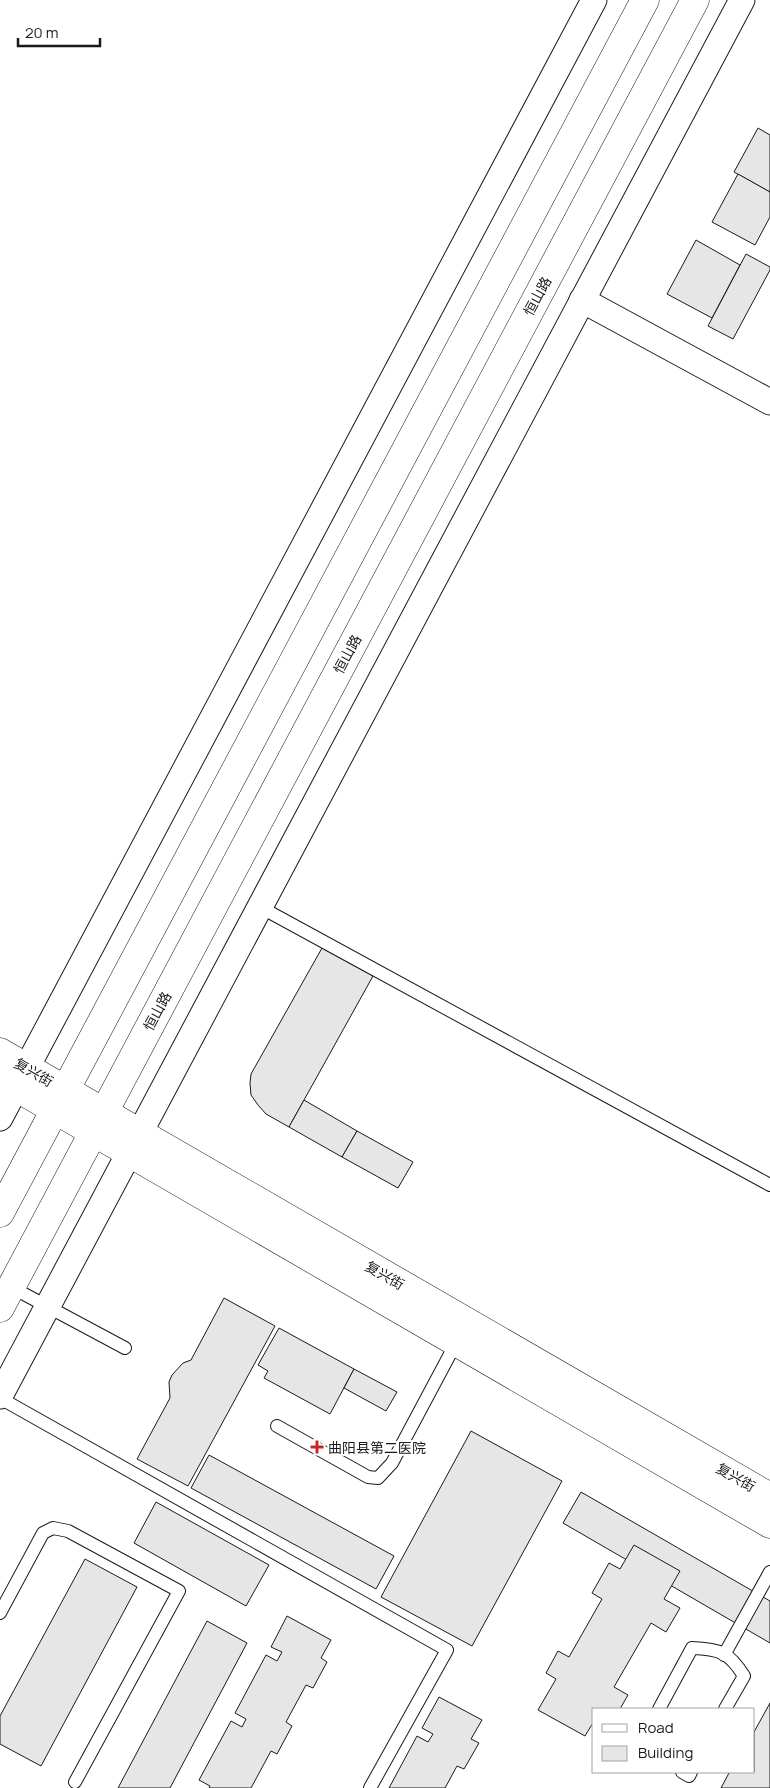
<svg xmlns="http://www.w3.org/2000/svg" width="770" height="1788" viewBox="0 0 770 1788" font-family="Manrope,'Noto Sans SC',sans-serif">
<rect width="100%" height="100%" fill="#fff"/>
<!-- building -->
<g fill="#e6e6e6" stroke="#1a1a1a">
<polygon points="758,128 770,135 770,192 734,172"/>
<polygon points="738,174 770,192 770,217 755,245 712,222"/>
<polygon points="696,240 740,265 712,318 667,294"/>
<polygon points="746,254 770,267 770,270 733,339 708,326"/>
<polygon points="322,948 373,976 289,1127 266,1114 258,1105 251,1095 250,1083 251,1074"/>
<polygon points="304,1100 357,1131 342,1157 289,1127"/>
<polygon points="357,1131 413,1162 398,1188 342,1157"/>
<polygon points="224,1298 275,1326 188,1486 137,1459 170,1398 169,1382 172,1375 183,1363 191,1360"/>
<polygon points="279,1328 354,1369 330,1414 264,1378 268,1371 258,1365"/>
<polygon points="354,1369 397,1392 386,1411 344,1388"/>
<polygon points="471,1431 562,1481 472,1646 381,1597"/>
<polygon points="209,1455 394,1556 376,1589 191,1488"/>
<polygon points="581,1492 770,1601 770,1643 563,1523"/>
<polygon points="156,1502 269,1565 246,1606 134,1543"/>
<polygon points="634,1545 680,1571 664,1599 680,1608 666,1632 651,1623 614,1687 628,1695 620,1709 594,1709 594,1721 585,1736 538,1710 556,1679 546,1673 558,1651 569,1657 602,1599 592,1593 609,1563 620,1569"/>
<polygon points="85,1559 137,1587 41,1766 0,1744 0,1716"/>
<polygon points="287,1616 331,1640 321,1658 327,1662 313,1688 306,1685 286,1722 292,1726 277,1754 271,1751 251,1788 209,1788 210,1786 199,1780 231,1721 242,1727 246,1719 235,1713 266,1655 277,1661 282,1652 271,1647"/>
<polygon points="207,1621 247,1643 170,1788 118,1788"/>
<polygon points="439,1697 482,1720 471,1739 479,1743 464,1769 457,1766 445,1788 389,1788 417,1736 428,1742 433,1734 422,1728"/>
<polygon points="770,1703 770,1788 721,1788 729,1773 727,1772 754,1772 754,1732"/>
</g>
<g fill="none" stroke-linecap="round" stroke-linejoin="round">
<defs>
<g id="lane">
<polyline points="260,907 770,1185"/>
<polyline points="11,1287 125,1348"/>
<polyline points="0,1398 447,1650 370,1788"/>
<polyline points="277,1426 368,1477 378,1478 392,1463 456,1343"/>
<polyline points="0,1613 43,1533 53,1528 68,1531 179,1591 75,1782"/>
<polyline points="724,1655 770,1572"/>
<path d="M 659,1709 L 692,1648 C 720,1649 729,1652 744,1676 L 725,1709"/>
<polyline points="682,1772 689,1776 691,1772"/>
</g>
<g id="street">
<polyline points="582,300 770,402"/>
<polyline points="0,1118 594,0"/>
<polyline points="0,1396 742,0"/>
</g>
<g id="secondary">
<polyline points="0,1052 770,1497"/>
<polyline points="0,1078 770,1524"/>
<polyline points="0,1213 645,0"/>
<polyline points="0,1308 695,0"/>
</g>
</defs>
<!-- lane casing -->
<use href="#lane" stroke="#1a1a1a" stroke-width="14"/>
<!-- street casing -->
<use href="#street" stroke="#1a1a1a" stroke-width="27"/>
<!-- secondary casing -->
<use href="#secondary" stroke="#1a1a1a" stroke-width="29"/>
<!-- lane -->
<use href="#lane" stroke="#fff" stroke-width="12"/>
<!-- street -->
<use href="#street" stroke="#fff" stroke-width="25"/>
<!-- secondary -->
<use href="#secondary" stroke="#fff" stroke-width="28"/>
</g>
<!-- markers -->
<path fill="#c62828" stroke="#fff" stroke-width="2" d="M314.5 1439.5h5v5h5v5h-5v5h-5v-5h-5v-5h5z"/>
<g text-anchor="middle" dominant-baseline="central" stroke-width="4" stroke-linejoin="round" paint-order="stroke">
<!-- street labels -->
<g font-size="14" fill="#1a1a1a" stroke="#fff">
<text transform="translate(537 296) rotate(-62)">恒山路</text>
<text transform="translate(347 654) rotate(-62)">恒山路</text>
<text transform="translate(157 1011) rotate(-62)">恒山路</text>
<text transform="translate(34 1072) rotate(30)">复兴街</text>
<text transform="translate(385 1275) rotate(30)">复兴街</text>
<text transform="translate(736 1477) rotate(30)">复兴街</text>
</g>
<!-- poi labels -->
<g font-size="14" fill="#1a1a1a" stroke="#fff" text-anchor="start">
<text x="328" y="1447">曲阳县第二医院</text>
</g>
</g>
<!-- legend -->
<rect x="592" y="1708" width="162" height="65" fill="#ffffff" stroke="#a3a3a3"/>
<rect x="602" y="1724" width="25" height="8" fill="#ffffff" stroke="#a3a3a3"/>
<text x="638" y="1733" font-size="15" fill="#1a1a1a">Road</text>
<rect x="602" y="1746" width="25" height="15" fill="#e6e6e6" stroke="#a3a3a3"/>
<text x="638" y="1758" font-size="15" fill="#1a1a1a">Building</text>
<!-- scale -->
<path d="M18 38v8h82v-8" fill="none" stroke="#1a1a1a" stroke-width="2.5"/>
<text x="25" y="38" font-size="15" fill="#1a1a1a" stroke="#ffffff" stroke-width="4" paint-order="stroke">20 m</text>
</svg>
